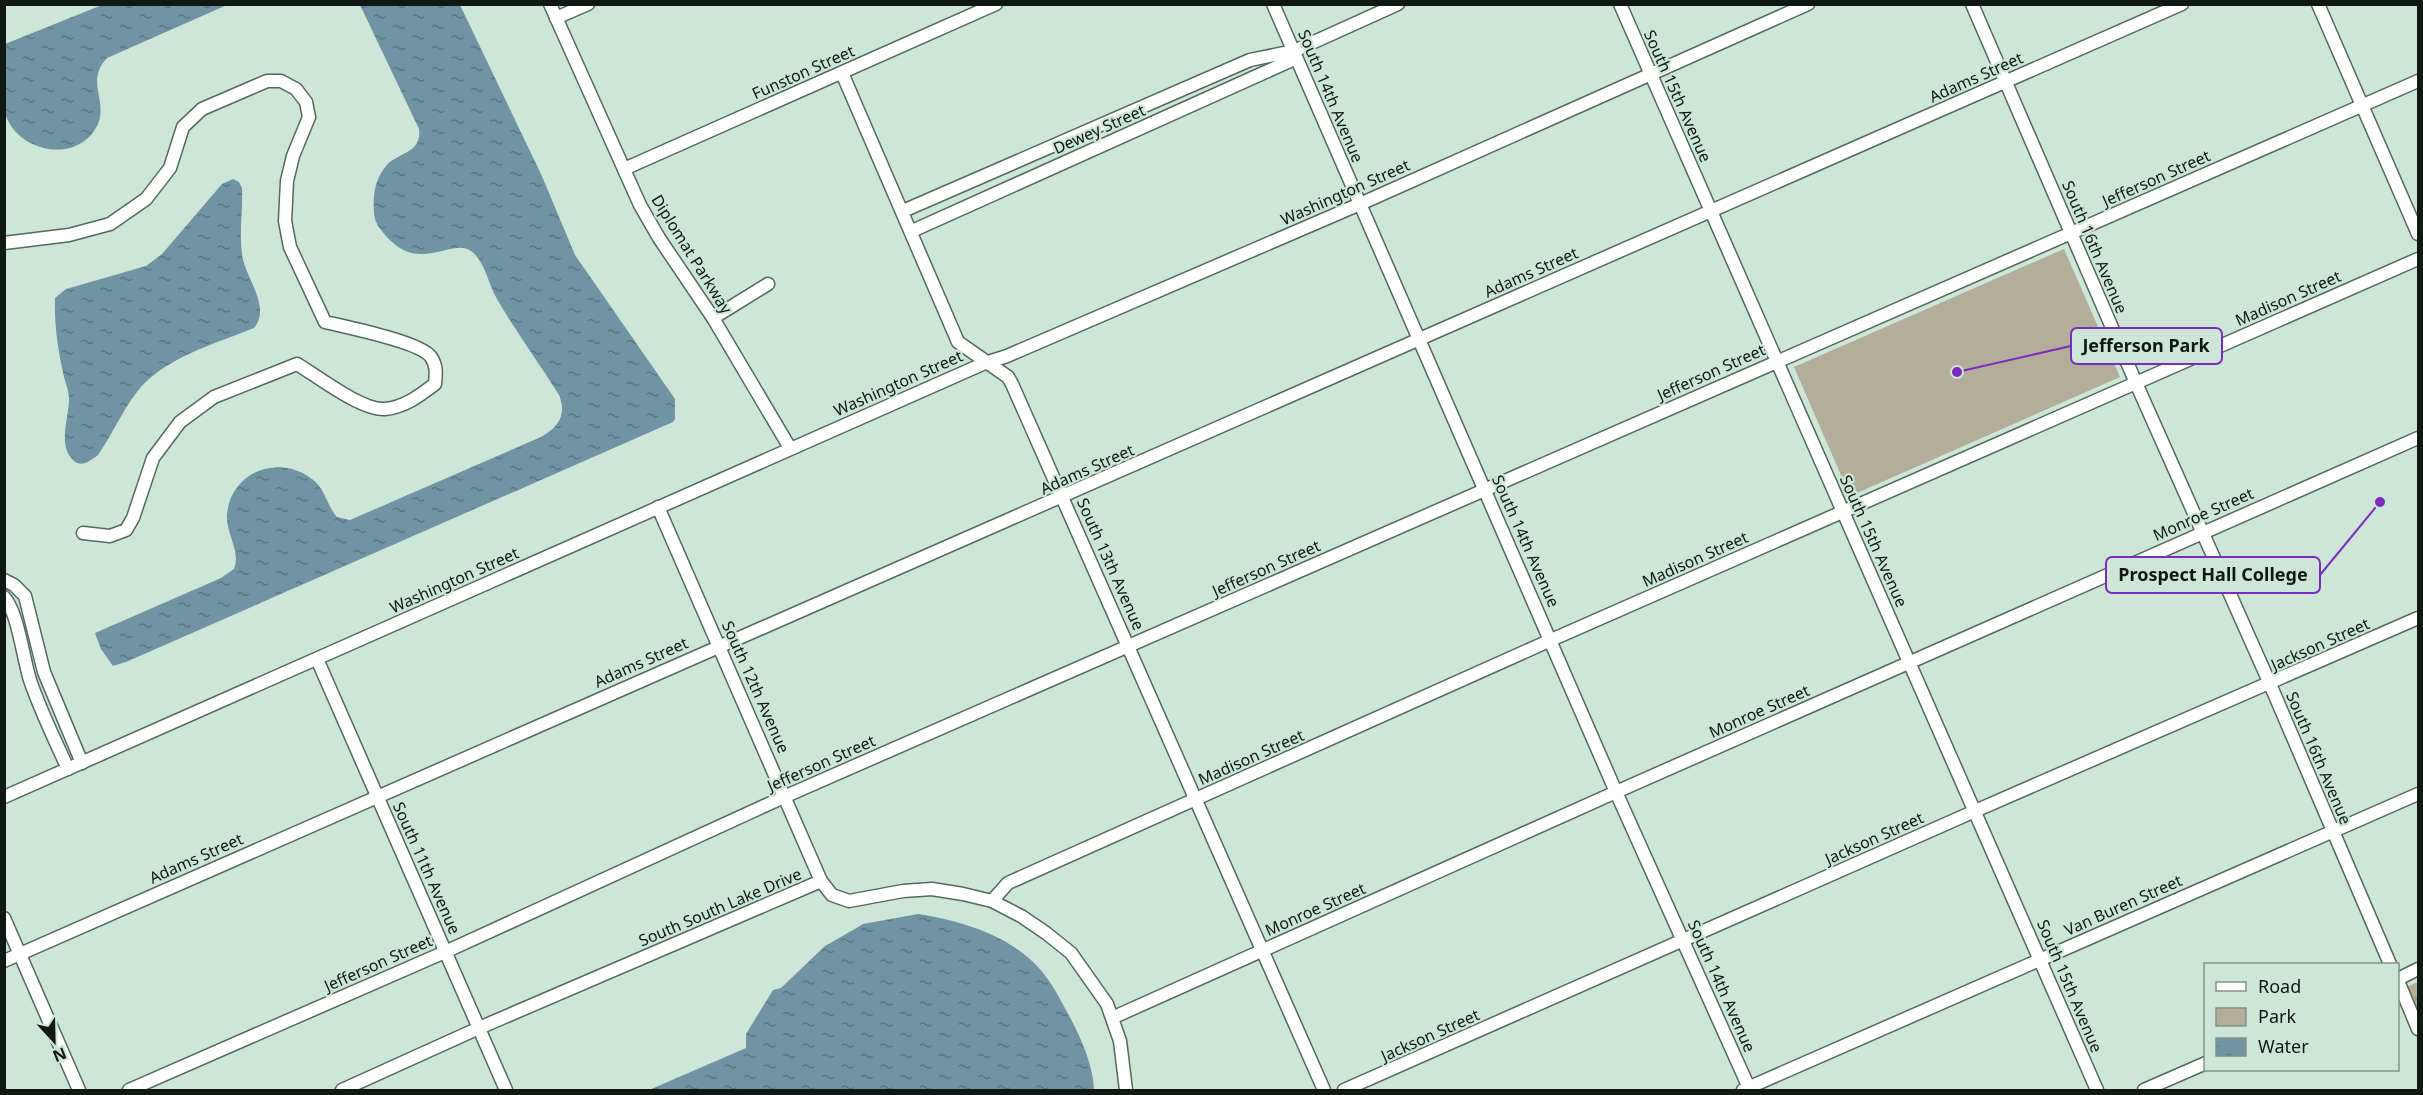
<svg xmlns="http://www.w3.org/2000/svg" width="2423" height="1095" viewBox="0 0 2423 1095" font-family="'Noto Sans',sans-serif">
<defs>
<pattern id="grass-tufts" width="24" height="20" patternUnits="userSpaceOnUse" patternTransform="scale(1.5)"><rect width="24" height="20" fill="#b3ae9a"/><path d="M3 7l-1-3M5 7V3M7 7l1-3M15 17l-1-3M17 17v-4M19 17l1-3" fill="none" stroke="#999584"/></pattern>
<pattern id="water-ripples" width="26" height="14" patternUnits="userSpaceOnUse" patternTransform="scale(1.5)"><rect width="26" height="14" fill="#7094a3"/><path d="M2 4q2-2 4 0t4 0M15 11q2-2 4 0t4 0" fill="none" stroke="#5a7884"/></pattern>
</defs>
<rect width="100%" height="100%" fill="#cde6d7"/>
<!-- grass -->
<polygon fill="url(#grass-tufts)" points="2418,982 2418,1015 2408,986"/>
<!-- green -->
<polygon fill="#b3ae9a" points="2064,249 2120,377 1850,496 1794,367"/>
<!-- water -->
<g fill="url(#water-ripples)">
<path d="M 102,5 L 227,5 L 107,58 C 82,84 116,107 91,135 C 66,163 15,148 5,113 C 1,98 4,61 5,44 Z"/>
<path d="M 360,5 L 460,5 L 541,174 L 575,255 L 675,399 L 675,419 L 673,422 L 126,662 L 113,666 L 101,649 L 95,633 L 221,578 L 234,569 C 241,550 226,535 227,515 C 230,472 279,453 312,479 C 325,488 327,506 337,517 L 350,520 L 541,437 C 559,427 567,414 559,395 C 539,363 516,332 497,299 C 488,284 485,261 471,251 C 452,237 420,274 387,237 C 381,230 375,224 374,214 C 373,197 374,180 386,166 C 398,152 422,154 419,129 Z"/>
<path d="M 233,179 L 239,182 L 242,188 C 243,210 239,232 242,254 C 244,276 272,307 254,328 C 217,343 161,359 137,392 C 122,411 112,435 98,455 C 91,460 82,468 74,461 C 57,447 69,417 69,399 C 69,391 66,384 64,377 C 58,351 54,324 55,298 L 66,289 L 146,266 L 162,254 L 222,184 Z"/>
<path d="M 918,914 C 961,921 1007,934 1038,967 C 1052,982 1062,1003 1072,1021 C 1083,1043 1093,1066 1094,1090 L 649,1090 L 746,1048 L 746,1034 L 773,990 L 781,988 L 825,946 L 853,930 L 863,924 Z"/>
</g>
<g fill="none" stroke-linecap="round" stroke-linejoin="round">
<defs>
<g id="minor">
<polyline points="550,4 640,205 659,238 713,318 790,448"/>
<polyline points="1273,4 1616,792 1750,1090"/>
<polyline points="1620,4 2097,1090"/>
<polyline points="1972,4 2136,383 2270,684 2390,964"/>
<polyline points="2318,4 2418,234"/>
<polyline points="556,18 588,4"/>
<polyline points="842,73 958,342 1008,377 1012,384 1324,1090"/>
<polyline points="624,169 996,4"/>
<polyline points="903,211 1250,60 1294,51 1398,4"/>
<polyline points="912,231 1290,61 1294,51"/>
<path d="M 4,243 L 69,235 L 110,224 L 146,199 L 170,168 L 183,127 L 202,109 L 267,81 L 281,81 L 296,89 L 306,102 L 309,117 L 293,156 L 287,181 L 285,221 L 290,247 L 325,322 C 346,327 421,342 431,357 C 437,366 436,373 435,384 C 419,396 405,407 385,409 C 362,411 317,376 297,364 L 214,397 L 180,422 L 153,458 L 133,518 L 126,530 L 110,536 L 83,533"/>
<polyline points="713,318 768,284"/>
<polyline points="658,507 821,881 832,895 849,901 903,891 932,889 963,894 992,901 1021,916 1046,933 1071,953 1107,1004 1120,1041 1126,1090"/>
<polyline points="4,580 14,585 25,596 44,672 82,763"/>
<path d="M 4,597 C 18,612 23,658 30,680 C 40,710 55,740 68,769"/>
<polyline points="317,659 506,1090"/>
<polyline points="4,797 985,363 1007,356 1360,204 1808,4"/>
<polyline points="992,901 1008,883 1551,640 2418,259"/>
<polyline points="4,918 79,1090"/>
<polyline points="4,961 2182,4"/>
<polyline points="2398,979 2418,969"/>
<polyline points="2398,981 2418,1029"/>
<polyline points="1114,1017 1616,792 2418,438"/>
<polyline points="129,1090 445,952 786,796 2418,81"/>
<polyline points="342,1090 479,1028 821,881"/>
<polyline points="1344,1090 1975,811 2418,618"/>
<polyline points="1743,1090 2418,794"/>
<polyline points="2144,1090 2206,1063"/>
</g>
</defs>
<!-- minor casing -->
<use href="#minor" stroke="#53695c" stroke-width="15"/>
<!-- minor -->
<use href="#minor" stroke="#fff" stroke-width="12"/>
</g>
<g text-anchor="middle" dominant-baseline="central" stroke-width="4.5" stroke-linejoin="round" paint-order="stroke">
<!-- street labels -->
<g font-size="16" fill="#0f1813" stroke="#cde6d7">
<text transform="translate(803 72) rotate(-24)">Funston Street</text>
<text transform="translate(1976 77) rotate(-24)">Adams Street</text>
<text transform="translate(1331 96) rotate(67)">South 14th Avenue</text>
<text transform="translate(1678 96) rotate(66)">South 15th Avenue</text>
<text transform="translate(1099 129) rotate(-24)">Dewey Street</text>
<text transform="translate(2156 178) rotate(-24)">Jefferson Street</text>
<text transform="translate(1345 192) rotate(-24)">Washington Street</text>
<text transform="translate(2095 247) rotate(67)">South 16th Avenue</text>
<text transform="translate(692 254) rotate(58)">Diplomat Parkway</text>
<text transform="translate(1531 272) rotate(-24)">Adams Street</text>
<text transform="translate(2288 298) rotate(-24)">Madison Street</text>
<text transform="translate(1711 372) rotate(-24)">Jefferson Street</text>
<text transform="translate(898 383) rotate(-24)">Washington Street</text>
<text transform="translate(1087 469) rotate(-24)">Adams Street</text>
<text transform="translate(2203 514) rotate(-24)">Monroe Street</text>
<text transform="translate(1526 541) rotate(66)">South 14th Avenue</text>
<text transform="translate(1874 541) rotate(66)">South 15th Avenue</text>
<text transform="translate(1695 559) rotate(-24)">Madison Street</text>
<text transform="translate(1111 564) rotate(66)">South 13th Avenue</text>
<text transform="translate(1266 568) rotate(-24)">Jefferson Street</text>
<text transform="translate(454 580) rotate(-24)">Washington Street</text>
<text transform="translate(2320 644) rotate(-24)">Jackson Street</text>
<text transform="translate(641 662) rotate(-24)">Adams Street</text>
<text transform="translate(756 687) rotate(66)">South 12th Avenue</text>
<text transform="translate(1759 711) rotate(-24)">Monroe Street</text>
<text transform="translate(1251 757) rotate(-24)">Madison Street</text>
<text transform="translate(2319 758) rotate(67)">South 16th Avenue</text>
<text transform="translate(821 763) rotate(-24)">Jefferson Street</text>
<text transform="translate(1874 838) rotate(-24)">Jackson Street</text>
<text transform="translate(196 858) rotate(-24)">Adams Street</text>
<text transform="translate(427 868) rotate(66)">South 11th Avenue</text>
<text transform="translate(2123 905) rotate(-24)">Van Buren Street</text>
<text transform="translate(720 907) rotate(-23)">South South Lake Drive</text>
<text transform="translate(1315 909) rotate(-24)">Monroe Street</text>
<text transform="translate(378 963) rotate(-24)">Jefferson Street</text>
<text transform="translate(1722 986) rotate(66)">South 14th Avenue</text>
<text transform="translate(2070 986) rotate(67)">South 15th Avenue</text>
<text transform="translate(1430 1035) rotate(-24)">Jackson Street</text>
</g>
</g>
<!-- callouts -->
<path fill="none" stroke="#7b2cbf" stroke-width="2" d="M1957 372L2071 346M2380 502L2320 575"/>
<g fill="#7b2cbf" stroke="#cde6d7" stroke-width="2">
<circle cx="1957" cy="372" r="6"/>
<circle cx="2380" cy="502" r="6"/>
</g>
<g fill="#cde6d7" stroke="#7b2cbf" stroke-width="2">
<rect x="2071" y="328" width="151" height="36" rx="6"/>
<rect x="2106" y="557" width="214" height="36" rx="6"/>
</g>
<g font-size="18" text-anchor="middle" font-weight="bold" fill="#0f1813">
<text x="2146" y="352">Jefferson Park</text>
<text x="2213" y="581">Prospect Hall College</text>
</g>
<!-- border -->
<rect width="2423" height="1095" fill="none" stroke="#0f1813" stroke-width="12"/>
<!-- legend -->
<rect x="2204" y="963" width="195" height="108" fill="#cde6d7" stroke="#819489" stroke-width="1.5"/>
<rect x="2216" y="982" width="30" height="9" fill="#ffffff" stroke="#819489" stroke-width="1.5"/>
<text x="2258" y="993" font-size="18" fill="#0f1813">Road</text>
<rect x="2216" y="1008" width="30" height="18" fill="#b3ae9a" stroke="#819489" stroke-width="1.5"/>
<text x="2258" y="1023" font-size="18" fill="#0f1813">Park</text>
<rect x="2216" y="1038" width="30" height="18" fill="url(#water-ripples)" stroke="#819489" stroke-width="1.5"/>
<text x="2258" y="1053" font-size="18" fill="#0f1813">Water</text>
<!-- north arrow -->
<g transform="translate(54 1041) rotate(158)" stroke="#cde6d7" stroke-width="4.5" paint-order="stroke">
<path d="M0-4.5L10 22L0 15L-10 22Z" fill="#0f1813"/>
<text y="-9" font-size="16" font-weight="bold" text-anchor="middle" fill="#0f1813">N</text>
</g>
</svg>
